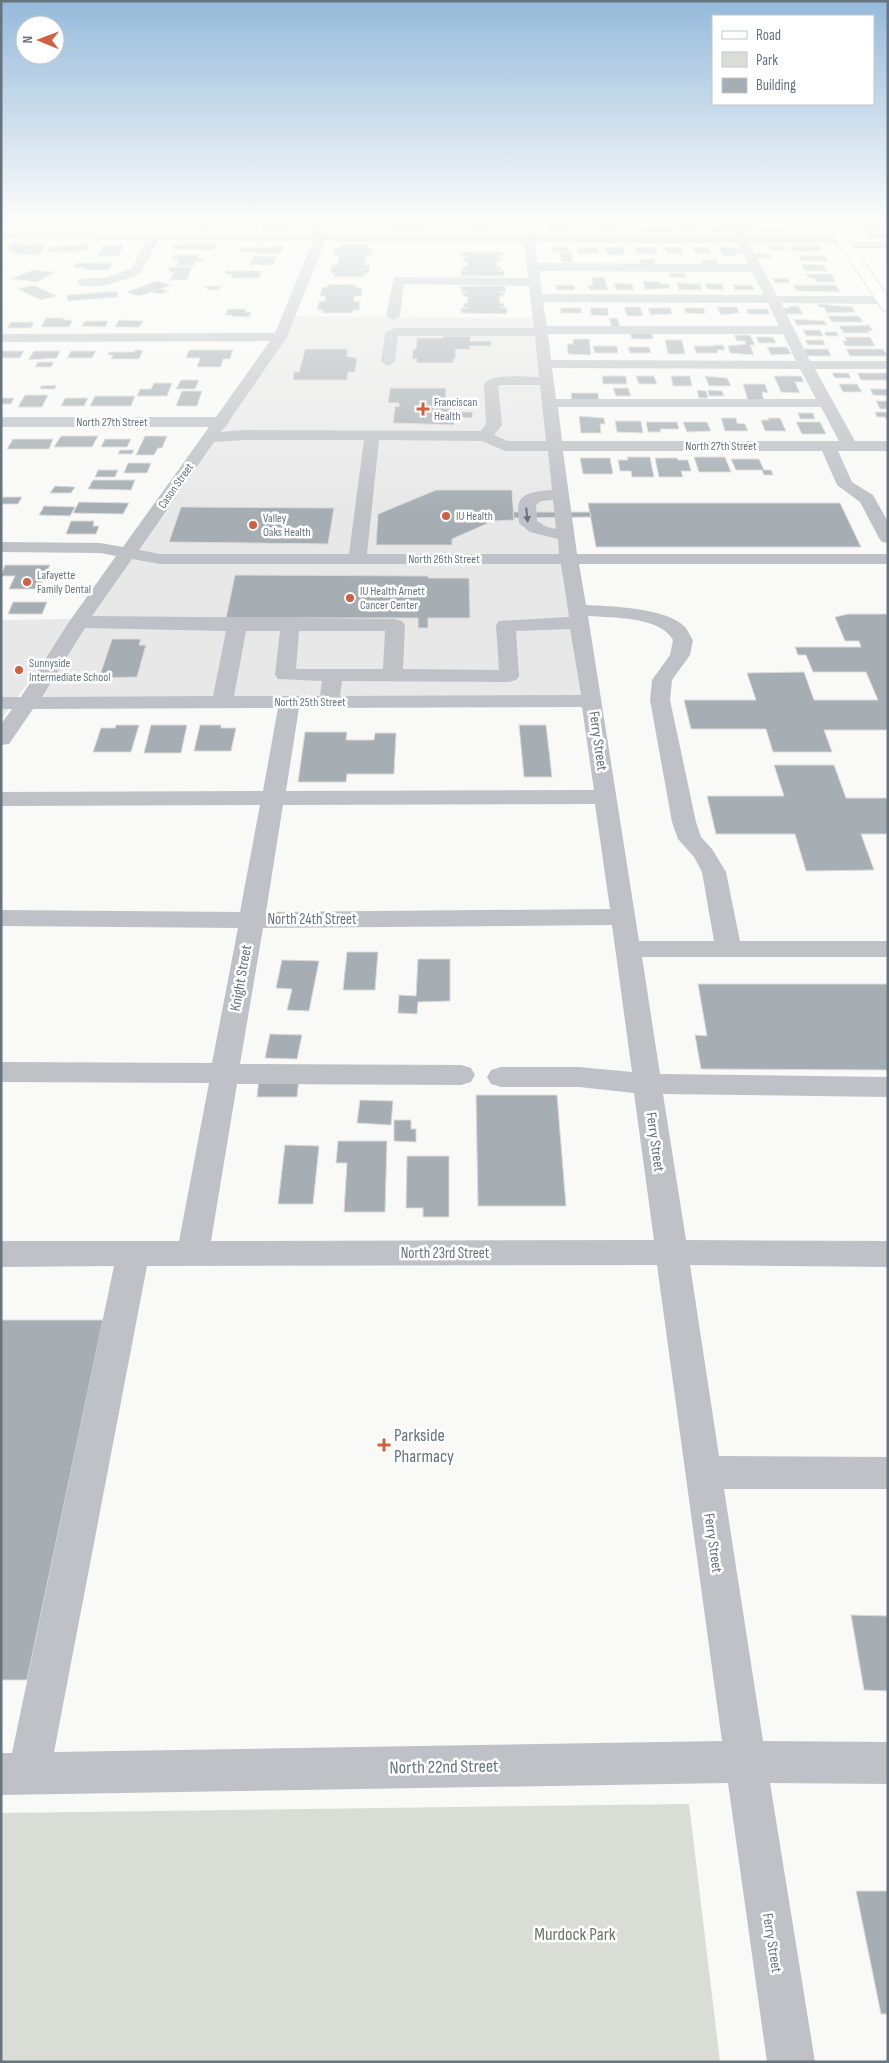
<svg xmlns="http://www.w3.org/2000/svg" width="889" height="2063" viewBox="0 0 889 2063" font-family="'Sofia Sans Condensed',sans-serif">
<rect width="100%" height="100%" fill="#f9f9f7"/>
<!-- built -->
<g fill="#e7e8e7">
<polygon points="289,316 539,318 592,701 28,702"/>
<polygon points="74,619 1,720 1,620"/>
</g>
<!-- green -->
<polygon fill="#d9ddd6" points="689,1804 720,2062 1,2062 1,1813"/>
<!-- building -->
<g fill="#a6aeb3" stroke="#dbdbd9">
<polygon points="147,221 161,221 175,222 172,226 150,226 149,229 135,229 137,225 144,225"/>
<polygon points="265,221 283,221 282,225 288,225 286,231 262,231"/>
<polygon points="392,221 427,221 426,227 422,227 422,231 395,231 395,227 391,226"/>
<polygon points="490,221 491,225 487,225 487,227 473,227 473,222"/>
<polygon points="546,221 566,221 567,228 570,228 571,231 548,231"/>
<polygon points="634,221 650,221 651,225 634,224"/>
<polygon points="865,221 882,221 884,224 867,224"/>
<polygon points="181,222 214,222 210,230 196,230 197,228 176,230"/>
<polygon points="122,223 133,223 131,227 96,228 99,224 120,224"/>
<polygon points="17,224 52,224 49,228 13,229"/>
<polygon points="57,224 94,224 90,229 53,229"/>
<polygon points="573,225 591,225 592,229 574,229"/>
<polygon points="679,225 693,225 699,231 682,231"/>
<polygon points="599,226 622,226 624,231 600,231"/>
<polygon points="730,226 732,231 710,231 708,227"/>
<polygon points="741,226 754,226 756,231 744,231"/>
<polygon points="861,226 888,227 888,231 864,231"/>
<polygon points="644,227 674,227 676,232 639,231 638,228"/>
<polygon points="755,227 785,227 788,231 757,231"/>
<rect x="467" y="229" width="26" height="4"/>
<polygon points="866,234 888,234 888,239 869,239"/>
<polygon points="12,243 24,244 47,245 39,255 12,254 16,251 6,251"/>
<polygon points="90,244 86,251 47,252 50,247"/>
<polygon points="175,244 216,244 213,250 172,249"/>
<polygon points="342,244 368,244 367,249 373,249 372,256 366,256 364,265 370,265 369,273 364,273 363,277 334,277 335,273 330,273 332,265 337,265 339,256 333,256 335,248 341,248"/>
<polygon points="103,245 124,245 118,256 97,256"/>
<polygon points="269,246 284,246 280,254 240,252 242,247 268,248"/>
<polygon points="770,246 785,246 787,250 772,250"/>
<polygon points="790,246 819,246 822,251 793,251"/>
<polygon points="552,247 568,247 568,250 571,250 572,252 552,252"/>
<polygon points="597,247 599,253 579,254 577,248"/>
<polygon points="605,247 623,247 625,255 608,255"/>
<polygon points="634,247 655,247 657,254 636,254"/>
<polygon points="664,247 681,247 683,254 667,253"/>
<polygon points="693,247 709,247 711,253 695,253"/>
<polygon points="719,247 733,247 735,250 741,250 742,253 736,253 737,256 723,256"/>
<polygon points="461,252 503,252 503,256 497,256 501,257 501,261 497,261 497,267 501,267 502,270 498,271 504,271 505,276 461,276 461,271 467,270 463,270 463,266 467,266 467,261 463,261 463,257 467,256 461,256"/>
<polygon points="560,253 571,253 573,262 561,262"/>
<polygon points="755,254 769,254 771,258 757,258"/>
<polygon points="174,255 199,255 198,259 204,259 202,262 195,262 194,266 176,266 179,260 172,260"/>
<polygon points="798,255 825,256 828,261 801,261"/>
<polygon points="254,256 277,257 273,265 250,265"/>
<polygon points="639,259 654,259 655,264 641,264"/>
<polygon points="701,260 716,260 718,264 703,264"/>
<polygon points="76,263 113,263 109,270 85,270 86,268 73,268"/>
<polygon points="802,264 824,265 827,271 805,271"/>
<polygon points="170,267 192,267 187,280 170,280 174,272 168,272"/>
<polygon points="33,270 55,272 37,282 10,279"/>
<polygon points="226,271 261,271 259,278 231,278 232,274 225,274"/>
<polygon points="669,273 685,273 686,278 670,277"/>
<polygon points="806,274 832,274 836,282 816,282 814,278 808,278"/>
<polygon points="592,277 604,277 608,290 590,290 588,285 593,285"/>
<polygon points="772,278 788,278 790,283 775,283"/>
<polygon points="157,281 171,285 160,289 169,291 160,294 151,292 139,296 126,292"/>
<polygon points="643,281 659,282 660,284 668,284 670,288 645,290"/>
<polygon points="614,283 632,284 634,290 616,290"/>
<polygon points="677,283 700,284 702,290 679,290"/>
<polygon points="705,283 722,284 724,290 707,289"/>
<polygon points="328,284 357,285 356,287 362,288 361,296 355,296 354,301 360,301 359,310 353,310 352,313 323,313 323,310 317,310 319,301 325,301 326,296 320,296 322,287 328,287"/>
<polygon points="33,285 57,296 41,300 17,289"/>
<polygon points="556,285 574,285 575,290 557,290"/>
<polygon points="733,285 752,285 755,290 735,290"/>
<polygon points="793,285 836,285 840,292 796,291"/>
<polygon points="206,286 222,286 218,290 207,290 208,288 204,288"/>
<polygon points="461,286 505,286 506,292 499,292 503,292 504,296 499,296 500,303 504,303 504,307 500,307 507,308 507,314 461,313 461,308 468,308 463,307 464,303 467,303 468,297 463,296 463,292 467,292 461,292"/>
<polygon points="117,291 118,297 68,301 67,295"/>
<polygon points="818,304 852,307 855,312 827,313 824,307 819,307"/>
<polygon points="789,306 798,306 803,314 786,314 782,308 790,308"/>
<polygon points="624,307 640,307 643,316 627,316"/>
<polygon points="717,307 737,307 739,313 721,315"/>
<polygon points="560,308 581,308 582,313 561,313"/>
<polygon points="590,308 608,308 608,316 591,315"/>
<polygon points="648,308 670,308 672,314 651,315"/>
<polygon points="684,308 704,308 705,314 686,313"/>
<polygon points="228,309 246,309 245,312 251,312 249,317 231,316 232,315 225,315"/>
<polygon points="746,309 767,309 770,314 749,314"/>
<polygon points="828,316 859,316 863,322 832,322"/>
<polygon points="46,318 64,318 63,320 73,320 69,327 41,327"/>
<polygon points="609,318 617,318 620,327 612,327"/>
<polygon points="794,319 824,321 827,325 797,325"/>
<polygon points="119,320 143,321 139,327 115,327"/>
<polygon points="85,321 108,321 105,327 81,326"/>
<polygon points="11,322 34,322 31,328 7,328"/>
<polygon points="869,325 873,331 867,331 869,333 844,333 839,326"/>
<polygon points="803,330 820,330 823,336 806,336"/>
<polygon points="824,332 836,332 839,336 826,336"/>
<polygon points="630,333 652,333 653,339 632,339"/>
<polygon points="734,335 750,335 755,345 750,345 754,355 730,353 728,346 746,344 745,341 737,341"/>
<polygon points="443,336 471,336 470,341 491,341 491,346 470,346 470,350 456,349 455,359 453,359 453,363 416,363 417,359 412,359 413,349 416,349 417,338 443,338"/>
<polygon points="756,337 773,337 776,343 759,343"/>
<polygon points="844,337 870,337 875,346 845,346 843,341 847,341"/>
<polygon points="573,339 589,339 591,355 568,354 567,344 573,344"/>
<polygon points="665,340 682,340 685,354 668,354"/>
<polygon points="805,340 823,340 825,345 808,345"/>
<polygon points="714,345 723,345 725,350 717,350 718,353 696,353 694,346 715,346"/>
<polygon points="593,346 617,346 618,353 595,353"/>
<polygon points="628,347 649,347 651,353 630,353"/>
<polygon points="767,347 787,347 791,354 771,355"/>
<polygon points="305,349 348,349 347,356 357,358 355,372 348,372 347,380 293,380 294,372 299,372"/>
<polygon points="804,349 828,349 831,356 807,356"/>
<polygon points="846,349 883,349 888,356 850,356"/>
<polygon points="135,350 143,350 139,359 111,359 113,355 108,355 109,352 134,352"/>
<polygon points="189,350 233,350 230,359 223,359 221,367 197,367 200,358 186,358"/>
<polygon points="1,351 24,351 20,358 1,358"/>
<polygon points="34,351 60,351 57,358 28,360"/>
<polygon points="71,351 96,351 92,358 67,358"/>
<polygon points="38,362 54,362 51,367 35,367"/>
<polygon points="832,373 848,373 851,378 835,378"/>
<polygon points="857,373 888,373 888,382 885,380 861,380"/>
<polygon points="602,376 626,376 627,384 603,384"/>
<polygon points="636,376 654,376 657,384 639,384"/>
<polygon points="671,376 690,376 692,386 673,386"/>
<polygon points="705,376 727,378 731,386 709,386"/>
<polygon points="774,376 801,376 804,382 795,382 800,393 781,392"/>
<polygon points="181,380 199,380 195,389 176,389"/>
<polygon points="154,383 172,383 167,396 137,396 140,389 151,389"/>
<polygon points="743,384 765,384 768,393 762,392 764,401 748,401"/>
<polygon points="839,384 857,384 862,392 843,392"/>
<polygon points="56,385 55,389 40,389 41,386"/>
<polygon points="390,388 446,388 445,406 451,406 451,412 473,412 472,418 455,417 454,425 393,423 395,406 399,407 399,403 388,403"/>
<polygon points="613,388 628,388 631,396 616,396"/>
<polygon points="870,389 888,389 888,396 873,395"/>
<polygon points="697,390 706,391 708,398 699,398"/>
<polygon points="708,390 722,391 724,396 709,396"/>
<polygon points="182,391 202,391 197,406 176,406"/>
<polygon points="571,393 598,393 599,401 572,401"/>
<polygon points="25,395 48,395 42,407 18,407"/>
<polygon points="95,396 135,396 131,406 90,406"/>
<polygon points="1,398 14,398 11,404 1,404"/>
<polygon points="65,398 88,398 84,406 61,406"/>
<polygon points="876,401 888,401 888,409 880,409"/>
<polygon points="875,412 888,412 888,421 885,417 877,417"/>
<polygon points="798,413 813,413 815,419 800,419"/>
<polygon points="579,416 604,418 605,424 600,424 601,433 581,433"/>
<polygon points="721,418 736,418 737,423 745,424 748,431 725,431"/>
<polygon points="768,418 780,418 786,431 765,431 761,420 769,420"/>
<polygon points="615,421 641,421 643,433 617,432"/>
<polygon points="646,422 677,422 679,429 660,429 661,432 648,432"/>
<polygon points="683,422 707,422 711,431 687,432"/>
<polygon points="796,422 820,422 826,434 802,434"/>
<polygon points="61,436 98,436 92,447 54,447"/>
<polygon points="145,436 167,436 162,448 158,448 154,455 136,455"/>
<polygon points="13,439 53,439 49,449 7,449"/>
<polygon points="105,439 131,439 127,447 101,447"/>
<polygon points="120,450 134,450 132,454 118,454"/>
<polygon points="627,457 650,457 654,477 632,477 631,471 620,471 618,460 628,460"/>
<polygon points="694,457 725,457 731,472 699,472"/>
<polygon points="580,458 610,458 613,474 583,474"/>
<polygon points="655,458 677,458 678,460 688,460 691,471 681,471 683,477 659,477"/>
<polygon points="731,459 759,459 764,470 771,470 773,475 764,475 762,470 736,470"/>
<polygon points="128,463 151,463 147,473 124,473"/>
<polygon points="98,470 118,470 115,477 95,477"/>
<polygon points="93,480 135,480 131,490 88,489"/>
<polygon points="55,486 75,487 71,493 50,493"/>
<polygon points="436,490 512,490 514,520 493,521 452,539 452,545 376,545 378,514"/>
<polygon points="3,497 22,497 18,504 1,504"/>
<polygon points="79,502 129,503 123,514 73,513"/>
<polygon points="588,503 840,503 861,547 596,547"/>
<polygon points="44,506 75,507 70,516 39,515"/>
<polygon points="181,507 334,508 328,544 169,542"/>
<polygon points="513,512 590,512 591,517 514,518"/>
<polygon points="71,521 94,521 93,526 99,526 96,534 66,534"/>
<polygon points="5,565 50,565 39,589 9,589 15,576 1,576"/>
<polygon points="235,575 429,576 428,578 469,578 470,618 428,618 428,628 418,628 418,618 226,618"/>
<polygon points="13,602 47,602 42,614 8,614"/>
<polygon points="848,614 888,614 888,730 824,730 832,752 773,752 766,729 691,729 684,700 756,700 747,673 804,672 814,700 878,700 866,672 813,672 806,655 798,655 795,647 861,647 859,641 845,641 835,617"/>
<polygon points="112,639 141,639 139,645 146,645 137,677 99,678"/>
<polygon points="116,725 139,725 131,752 93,752 101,728 115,728"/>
<polygon points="151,725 187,725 181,753 144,753"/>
<polygon points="200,725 221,725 221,728 236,728 231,751 194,751"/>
<polygon points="519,725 546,725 552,777 524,777"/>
<polygon points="305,732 347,732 346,740 374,740 375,733 396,733 394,774 347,774 346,782 298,782"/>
<polygon points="774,765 834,765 846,798 888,798 888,834 861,834 874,870 806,871 795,834 716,834 707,796 784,796"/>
<polygon points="347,952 378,952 375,990 343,990"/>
<polygon points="418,959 450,959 450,1001 418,1002 417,1014 398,1013 399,995 416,996"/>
<polygon points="282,960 319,961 309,1011 287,1010 292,989 276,988"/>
<polygon points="698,984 888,984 888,1070 701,1069 695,1035 707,1036"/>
<polygon points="270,1034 302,1035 297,1059 265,1058"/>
<polygon points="259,1079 299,1079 297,1097 257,1097"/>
<polygon points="476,1095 557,1095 566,1206 478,1206"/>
<polygon points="360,1100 393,1101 391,1125 357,1123"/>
<polygon points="394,1120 411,1120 411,1129 416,1129 416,1142 394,1141"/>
<polygon points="338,1141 387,1141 385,1212 344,1212 347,1163 336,1163"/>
<polygon points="285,1145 319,1146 313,1204 278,1204"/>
<polygon points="407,1156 449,1156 449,1217 423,1217 423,1208 406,1208"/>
<polygon points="1,1320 103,1320 27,1680 1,1680"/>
<polygon points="851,1615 888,1616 888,1691 864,1690"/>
<polygon points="856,1891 888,1891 888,2014 881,2014"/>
</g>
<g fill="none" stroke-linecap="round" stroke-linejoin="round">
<defs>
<polygon id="major" points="824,221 835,221 888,297 888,311 883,310"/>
</defs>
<!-- major casing -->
<use href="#major" stroke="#b2b7ba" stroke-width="2"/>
<!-- minor -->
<path fill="#bec2c6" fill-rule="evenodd" d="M 309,221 L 320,221 L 325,234 L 523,235 L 521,221 L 532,221 L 534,235 L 734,236 L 729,226 L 735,223 L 739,224 L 746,236 L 831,237 L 846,242 L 888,242 L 888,248 L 845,248 L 830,243 L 749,243 L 777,296 L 888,296 L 888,304 L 781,303 L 810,361 L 888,361 L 888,369 L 815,369 L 855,441 L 888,441 L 888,451 L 838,451 L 852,482 L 873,495 L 888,522 L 888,543 L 882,542 L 879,538 L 860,502 L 837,485 L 822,451 L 563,451 L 577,554 L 888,554 L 888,564 L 579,564 L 586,605 C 610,606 668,608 685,627 C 688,630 690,636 693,640 L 690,655 L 672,680 L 670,700 L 696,822 L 701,837 L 712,849 L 726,872 L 740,941 L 888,941 L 888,957 L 642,957 L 660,1074 L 888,1077 L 888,1097 L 663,1094 L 686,1240 L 888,1241 L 888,1267 L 690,1265 L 719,1456 L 888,1457 L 888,1489 L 724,1489 L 763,1741 L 888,1742 L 888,1784 L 770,1783 L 815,2062 L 767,2062 L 728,1783 L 1,1795 L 1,1753 L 12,1753 L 114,1266 L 1,1267 L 1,1241 L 179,1241 L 209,1083 L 1,1082 L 1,1062 L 212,1063 L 238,928 L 1,926 L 1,910 L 240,912 L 260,805 L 1,806 L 1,792 L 263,791 L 278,708 L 33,709 L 9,744 L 1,745 L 1,724 L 12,709 L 1,709 L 1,697 L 21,697 L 69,622 L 116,556 L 100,553 L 1,552 L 1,542 L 100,543 L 123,547 L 209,427 L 1,427 L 1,417 L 216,417 L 270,341 L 1,342 L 1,334 L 275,333 L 313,241 L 159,240 L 140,274 C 121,281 100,290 79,285 L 77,282 L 79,279 L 107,277 L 131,269 L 147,240 L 1,239 L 1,233 L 313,234 ZM 325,241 L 524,242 L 528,278 L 394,277 L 386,316 L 393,320 L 400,316 L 404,284 L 529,286 L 534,328 L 396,328 L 387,331 L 385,334 L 381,362 L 388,366 L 395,362 L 398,336 L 535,336 L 539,377 C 525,377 493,373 484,384 L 486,424 L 481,431 L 245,430 L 220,432 L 227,425 L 229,421 L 287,337 ZM 535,242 L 738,243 L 748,264 L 538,263 ZM 539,271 L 752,272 L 764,295 L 542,294 ZM 543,302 L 768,303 L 779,326 L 547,326 ZM 548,334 L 783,334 L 796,361 L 551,360 ZM 552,368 L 800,369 L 816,399 L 556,399 ZM 501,385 L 540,385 L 546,441 L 508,441 L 494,435 L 502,425 L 498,386 ZM 558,407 L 821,407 L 839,441 L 562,441 ZM 245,440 L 364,440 L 349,554 L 160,554 L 139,550 L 214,442 ZM 379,440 L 482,441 L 505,451 L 548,451 L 552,490 C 542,491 523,491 519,503 C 517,508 519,517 519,523 L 530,532 L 558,539 L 559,554 L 367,554 ZM 553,500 L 556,529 L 547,527 L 537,521 L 536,505 L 541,501 ZM 132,559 L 160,564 L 561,564 L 569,617 L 499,621 L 496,625 L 499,670 L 403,669 L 405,625 L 402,621 L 395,619 L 92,616 ZM 588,616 C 612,618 660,616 673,640 L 670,655 L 652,680 L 650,700 L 672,822 L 678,839 L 694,857 L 702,872 L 714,941 L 639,941 ZM 85,628 L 226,631 L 213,696 L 42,697 ZM 570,629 L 581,695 L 340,696 L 342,681 L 509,682 L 516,680 L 519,676 L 516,631 ZM 246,631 L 280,631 L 275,675 L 278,679 L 322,681 L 320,696 L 234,696 ZM 299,631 L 385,631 L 383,669 L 296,669 ZM 582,707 L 594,790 L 286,791 L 299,708 ZM 595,804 L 610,909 L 266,912 L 283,805 ZM 612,925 L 632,1072 L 579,1067 L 501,1067 L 491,1070 L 487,1077 L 491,1084 L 501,1087 L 579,1087 L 634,1093 L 654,1240 L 211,1241 L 237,1084 L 461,1085 L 471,1082 L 475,1075 L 471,1068 L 461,1065 L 240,1064 L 263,928 ZM 657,1265 L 722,1741 L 54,1752 L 147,1266 Z"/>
<!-- major -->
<use href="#major" fill="#fff" fill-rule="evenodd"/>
</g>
<!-- one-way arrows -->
<defs><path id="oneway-solid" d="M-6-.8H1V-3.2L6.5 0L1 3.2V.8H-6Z" transform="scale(1.25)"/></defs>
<use fill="#66747e" href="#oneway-solid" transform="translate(527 515) rotate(84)"/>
<!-- sky -->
<linearGradient id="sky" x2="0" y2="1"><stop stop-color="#95badb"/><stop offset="0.43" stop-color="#fcfcfb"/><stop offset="1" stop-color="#fcfcfb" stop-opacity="0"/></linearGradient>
<rect width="889" height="510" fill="url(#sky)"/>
<!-- markers -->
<g fill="#d06040" stroke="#fff" stroke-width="2">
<path d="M420.5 401.5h5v5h5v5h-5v5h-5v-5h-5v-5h5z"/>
<circle cx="446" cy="516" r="5"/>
<circle cx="253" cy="525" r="5"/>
<circle cx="27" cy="582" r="5"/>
<circle cx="350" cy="598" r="5"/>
<circle cx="19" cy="670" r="5"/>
<path d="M381.5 1437.5h5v5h5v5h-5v5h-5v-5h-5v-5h5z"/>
</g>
<g text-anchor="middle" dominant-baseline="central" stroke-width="5" stroke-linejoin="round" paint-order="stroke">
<!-- far-poi labels -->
<g font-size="12" fill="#66747e" stroke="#fff" text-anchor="start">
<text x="434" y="402">Franciscan<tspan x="434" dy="14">Health</tspan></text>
<text x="456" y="516">IU Health</text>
<text x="263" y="518">Valley<tspan x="263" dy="14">Oaks Health</tspan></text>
<text x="37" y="575">Lafayette<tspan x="37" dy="14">Family Dental</tspan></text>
<text x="360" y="591">IU Health Arnett<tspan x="360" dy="14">Cancer Center</tspan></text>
<text x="29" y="663">Sunnyside<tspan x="29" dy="14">Intermediate School</tspan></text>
</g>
<!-- far-street labels -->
<g font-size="12" fill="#66747e" stroke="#fff">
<text x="112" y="422">North 27th Street</text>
<text x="721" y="446">North 27th Street</text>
<text transform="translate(176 486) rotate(-55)">Cason Street</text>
<text x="444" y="559">North 26th Street</text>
<text x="310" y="702">North 25th Street</text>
</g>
<!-- street labels -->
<g font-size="15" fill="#66747e" stroke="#fff">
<text transform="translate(598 741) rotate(82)">Ferry Street</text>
<text x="312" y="919">North 24th Street</text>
<text transform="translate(241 978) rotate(-80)">Knight Street</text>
<text transform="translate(655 1142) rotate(82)">Ferry Street</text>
<text x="445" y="1253">North 23rd Street</text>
<text transform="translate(713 1543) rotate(82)">Ferry Street</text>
<text transform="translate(772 1943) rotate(81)">Ferry Street</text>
</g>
<!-- near-poi labels -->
<g font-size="18" fill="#66747e" stroke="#fff" text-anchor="start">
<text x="394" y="1435">Parkside<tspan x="394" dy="21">Pharmacy</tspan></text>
</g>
<!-- near-street labels -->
<g font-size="18" fill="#66747e" stroke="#fff">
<text transform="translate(444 1767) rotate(-1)">North 22nd Street</text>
</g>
<!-- near-park labels -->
<g font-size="18" fill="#687765" stroke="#fff">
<text x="575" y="1934">Murdock Park</text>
</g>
</g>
<!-- border -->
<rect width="889" height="2063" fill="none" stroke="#66747e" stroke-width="5"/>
<!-- legend -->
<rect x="712" y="15" width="162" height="90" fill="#ffffff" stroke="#c2c7cb"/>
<rect x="722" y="31" width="25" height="8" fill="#ffffff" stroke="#c2c7cb"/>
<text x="756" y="40" font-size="15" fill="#66747e">Road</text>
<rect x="722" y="52" width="25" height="15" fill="#d9ddd6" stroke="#c2c7cb"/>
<text x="756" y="65" font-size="15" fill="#66747e">Park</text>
<rect x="722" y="78" width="25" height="15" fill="#a6aeb3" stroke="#c2c7cb"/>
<text x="756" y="90" font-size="15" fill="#66747e">Building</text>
<!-- north arrow -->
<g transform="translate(40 40) rotate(271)"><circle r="24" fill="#ffffff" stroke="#c2c7cb"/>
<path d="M0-4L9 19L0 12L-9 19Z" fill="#d06040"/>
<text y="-8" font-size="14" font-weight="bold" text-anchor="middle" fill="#66747e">N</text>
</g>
</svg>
